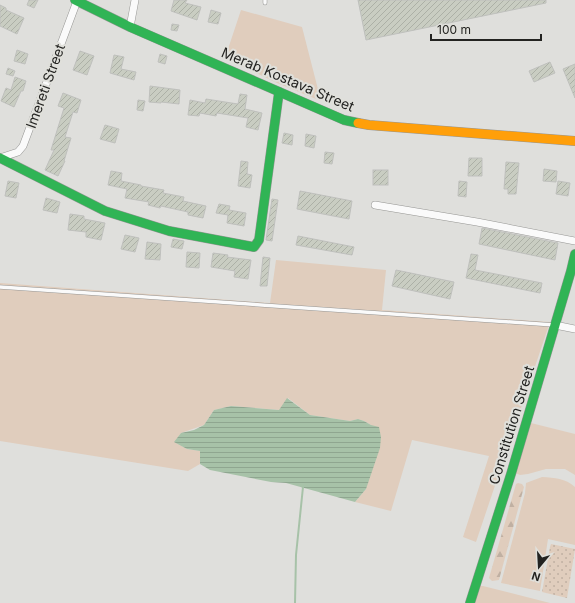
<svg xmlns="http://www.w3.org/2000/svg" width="575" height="603" viewBox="0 0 575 603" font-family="Inter,sans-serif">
<defs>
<pattern id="forest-firs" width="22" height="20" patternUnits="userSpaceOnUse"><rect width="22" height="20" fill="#e0cdbd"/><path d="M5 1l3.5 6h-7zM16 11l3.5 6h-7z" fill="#c0b0a2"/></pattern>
<pattern id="park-dots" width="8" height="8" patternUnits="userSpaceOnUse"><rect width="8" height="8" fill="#e0cdbd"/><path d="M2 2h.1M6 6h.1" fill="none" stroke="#c0b0a2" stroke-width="1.8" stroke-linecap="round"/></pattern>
<pattern id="water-rules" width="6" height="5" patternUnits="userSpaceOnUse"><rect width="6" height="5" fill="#a7c2a8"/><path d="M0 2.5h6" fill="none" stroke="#8fa690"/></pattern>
<pattern id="building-hatch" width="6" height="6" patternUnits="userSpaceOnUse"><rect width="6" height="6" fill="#c9cdc2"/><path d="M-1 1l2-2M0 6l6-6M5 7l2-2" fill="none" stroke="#acb0a6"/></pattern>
</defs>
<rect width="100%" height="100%" fill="#dfdfdc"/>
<!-- green -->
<g fill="#e0cdbd">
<polygon points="241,10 302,27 321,101 277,83 225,58"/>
<polygon points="276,260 386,270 382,310 550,322 476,542 463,537 489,456 412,440 391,511 355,502 366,489 371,425 364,421 358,419 350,421 310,415 288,398 280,410 231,406 214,410 204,425 181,433 175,442 187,449 200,451 200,464 188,471 0,441 0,283 270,303"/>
<polygon points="531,423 575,434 575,475 565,469 546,469 528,474 520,475 515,473"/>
<path d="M 542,477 C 555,478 565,478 575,487 L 575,545 L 548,539 L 540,591 L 501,583 L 525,493 L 526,483 Z"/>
<polygon points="479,586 483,586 550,603 473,603"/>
</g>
<!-- forest -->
<polygon fill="url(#forest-firs)" points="518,483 522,484 524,487 499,580 492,581 489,578 516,484"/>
<!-- park -->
<polygon fill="url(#park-dots)" points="551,544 575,549 567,598 542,592 550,547"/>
<!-- water -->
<polygon fill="url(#water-rules)" points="287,398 310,415 350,421 358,419 364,421 371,425 379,427 381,437 380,448 366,489 355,502 286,483 271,482 210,470 200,464 200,451 187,449 174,442 181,433 194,430 204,425 214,410 231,406 279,410"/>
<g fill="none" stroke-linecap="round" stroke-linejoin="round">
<!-- stream -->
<polyline stroke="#a7c2a8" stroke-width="2" points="295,603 296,555 303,487"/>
</g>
<!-- building -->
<g fill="url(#building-hatch)" stroke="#bfc0bd">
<polygon points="29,0 38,0 34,8 27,5"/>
<polygon points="174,0 187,0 185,3 201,7 197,20 171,11"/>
<polygon points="358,0 546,0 546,3 366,40"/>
<polygon points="0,5 6,8 6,10 24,18 17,34 0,26"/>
<polygon points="211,10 221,13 218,24 208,22"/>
<polygon points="172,24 179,25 177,31 171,30"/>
<polygon points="17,50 28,54 25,64 14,61"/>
<polygon points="80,51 94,56 87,75 73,70"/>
<polygon points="160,54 167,56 165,64 158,62"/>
<polygon points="114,55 124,57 121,69 136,72 134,80 110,73"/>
<polygon points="550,62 555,73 534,82 529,71"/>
<polygon points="575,64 575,98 563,69"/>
<polygon points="8,68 15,71 13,76 6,74"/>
<polygon points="15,77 26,81 23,91 21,91 14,107 1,101 6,88 11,90"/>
<polygon points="150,86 180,90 179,104 161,102 161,103 149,102"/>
<polygon points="63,93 81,100 77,113 73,112 65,137 71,138 64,161 65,161 58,176 45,170 54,150 51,150 64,108 58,106"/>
<polygon points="240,94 247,95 245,109 262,113 258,130 246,127 248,118 217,113 216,116 200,113 199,116 188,115 190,100 205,103 206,99 238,104"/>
<polygon points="138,100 145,101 143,111 137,110"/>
<polygon points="105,125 119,129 115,143 100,139"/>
<polygon points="284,133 293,135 292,145 282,143"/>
<polygon points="306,134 316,136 314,148 305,146"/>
<polygon points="325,152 334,153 332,164 324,163"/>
<polygon points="469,158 482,158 482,176 468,176"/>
<polygon points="241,161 248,162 247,174 252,175 250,188 238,186"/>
<polygon points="506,162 519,163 516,194 508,194 508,189 504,189"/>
<polygon points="544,169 557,171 556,182 543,181"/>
<rect x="373" y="170" width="15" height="15"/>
<polygon points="111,171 122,173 121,181 141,185 141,186 164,190 163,193 184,197 183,201 206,206 203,218 188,215 188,212 161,206 160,208 148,205 149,202 125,198 127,189 108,185"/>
<polygon points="8,181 19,183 16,198 5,196"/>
<polygon points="459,181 467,182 466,197 458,196"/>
<polygon points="558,181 570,183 568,196 556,194"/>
<polygon points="300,191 352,201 349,219 297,209"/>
<polygon points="46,198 60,202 57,213 43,210"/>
<polygon points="272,199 278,200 272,241 266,240"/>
<polygon points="219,204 230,206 229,210 246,213 244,226 227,223 228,215 216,213"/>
<polygon points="70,214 84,216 84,219 105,223 101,240 86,237 86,232 68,230"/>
<polygon points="482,228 558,243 555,260 479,244"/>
<polygon points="125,235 139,238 135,252 121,249"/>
<polygon points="298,236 354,247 352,255 296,245"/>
<polygon points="173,239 184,241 182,249 171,247"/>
<polygon points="147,242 161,244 160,260 145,259"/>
<polygon points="187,252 200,253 199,268 186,267"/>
<polygon points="213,253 228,255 227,257 251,260 248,279 234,277 235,271 211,267"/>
<polygon points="471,254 478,255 475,270 542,283 540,293 466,278"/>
<polygon points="263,257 270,258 267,286 260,286"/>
<polygon points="396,270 454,282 450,299 392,286"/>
</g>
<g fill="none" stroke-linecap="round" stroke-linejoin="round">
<defs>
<g id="lane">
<polyline points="265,0 265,3"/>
<polyline points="0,287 554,325"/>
</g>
<g id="street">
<polyline points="130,27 135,0"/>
<polyline points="0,158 18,152 23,146 77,1"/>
<polyline points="375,205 477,222 575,241"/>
<polyline points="555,325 575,329"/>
</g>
<g id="fast">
<polyline points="75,0 130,27 344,120 358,123"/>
<polyline points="0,158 105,211 169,231 254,247 259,240 279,92"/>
<polyline points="470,603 511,474 571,271 575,254"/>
</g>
<polyline id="slow" points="358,123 369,125 575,141"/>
</defs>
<!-- lane casing -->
<use href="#lane" stroke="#969694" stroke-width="4.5"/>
<!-- street casing -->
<use href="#street" stroke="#969694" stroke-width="8"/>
<!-- fast casing -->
<use href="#fast" stroke="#969694" stroke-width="10"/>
<!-- slow casing -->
<use href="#slow" stroke="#969694" stroke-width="10"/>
<!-- lane -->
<use href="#lane" stroke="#fafafa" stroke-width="3.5"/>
<!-- street -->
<use href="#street" stroke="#fafafa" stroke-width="7"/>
<!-- fast -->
<use href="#fast" stroke="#30b455" stroke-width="9"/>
<!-- slow -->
<use href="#slow" stroke="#ff9f0a" stroke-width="9"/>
</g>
<g text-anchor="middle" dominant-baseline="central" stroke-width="4" stroke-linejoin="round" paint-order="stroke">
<!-- street labels -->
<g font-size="14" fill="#232321" stroke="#e0e0db">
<text transform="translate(288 79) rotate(23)">Merab Kostava Street</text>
<text transform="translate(45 86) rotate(-70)">Imereti Street</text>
<text transform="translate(511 425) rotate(-73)">Constitution Street</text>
</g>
</g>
<!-- north arrow -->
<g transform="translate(539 567) rotate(198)" stroke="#e0e0db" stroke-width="3" paint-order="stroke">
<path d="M0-3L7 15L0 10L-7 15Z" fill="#232321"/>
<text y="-6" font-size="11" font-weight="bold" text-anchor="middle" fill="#232321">N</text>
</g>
<!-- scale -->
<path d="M431 34v6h110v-6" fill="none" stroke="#232321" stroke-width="2"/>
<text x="437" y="34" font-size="12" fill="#232321" stroke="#e0e0db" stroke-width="3" paint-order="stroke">100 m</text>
</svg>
